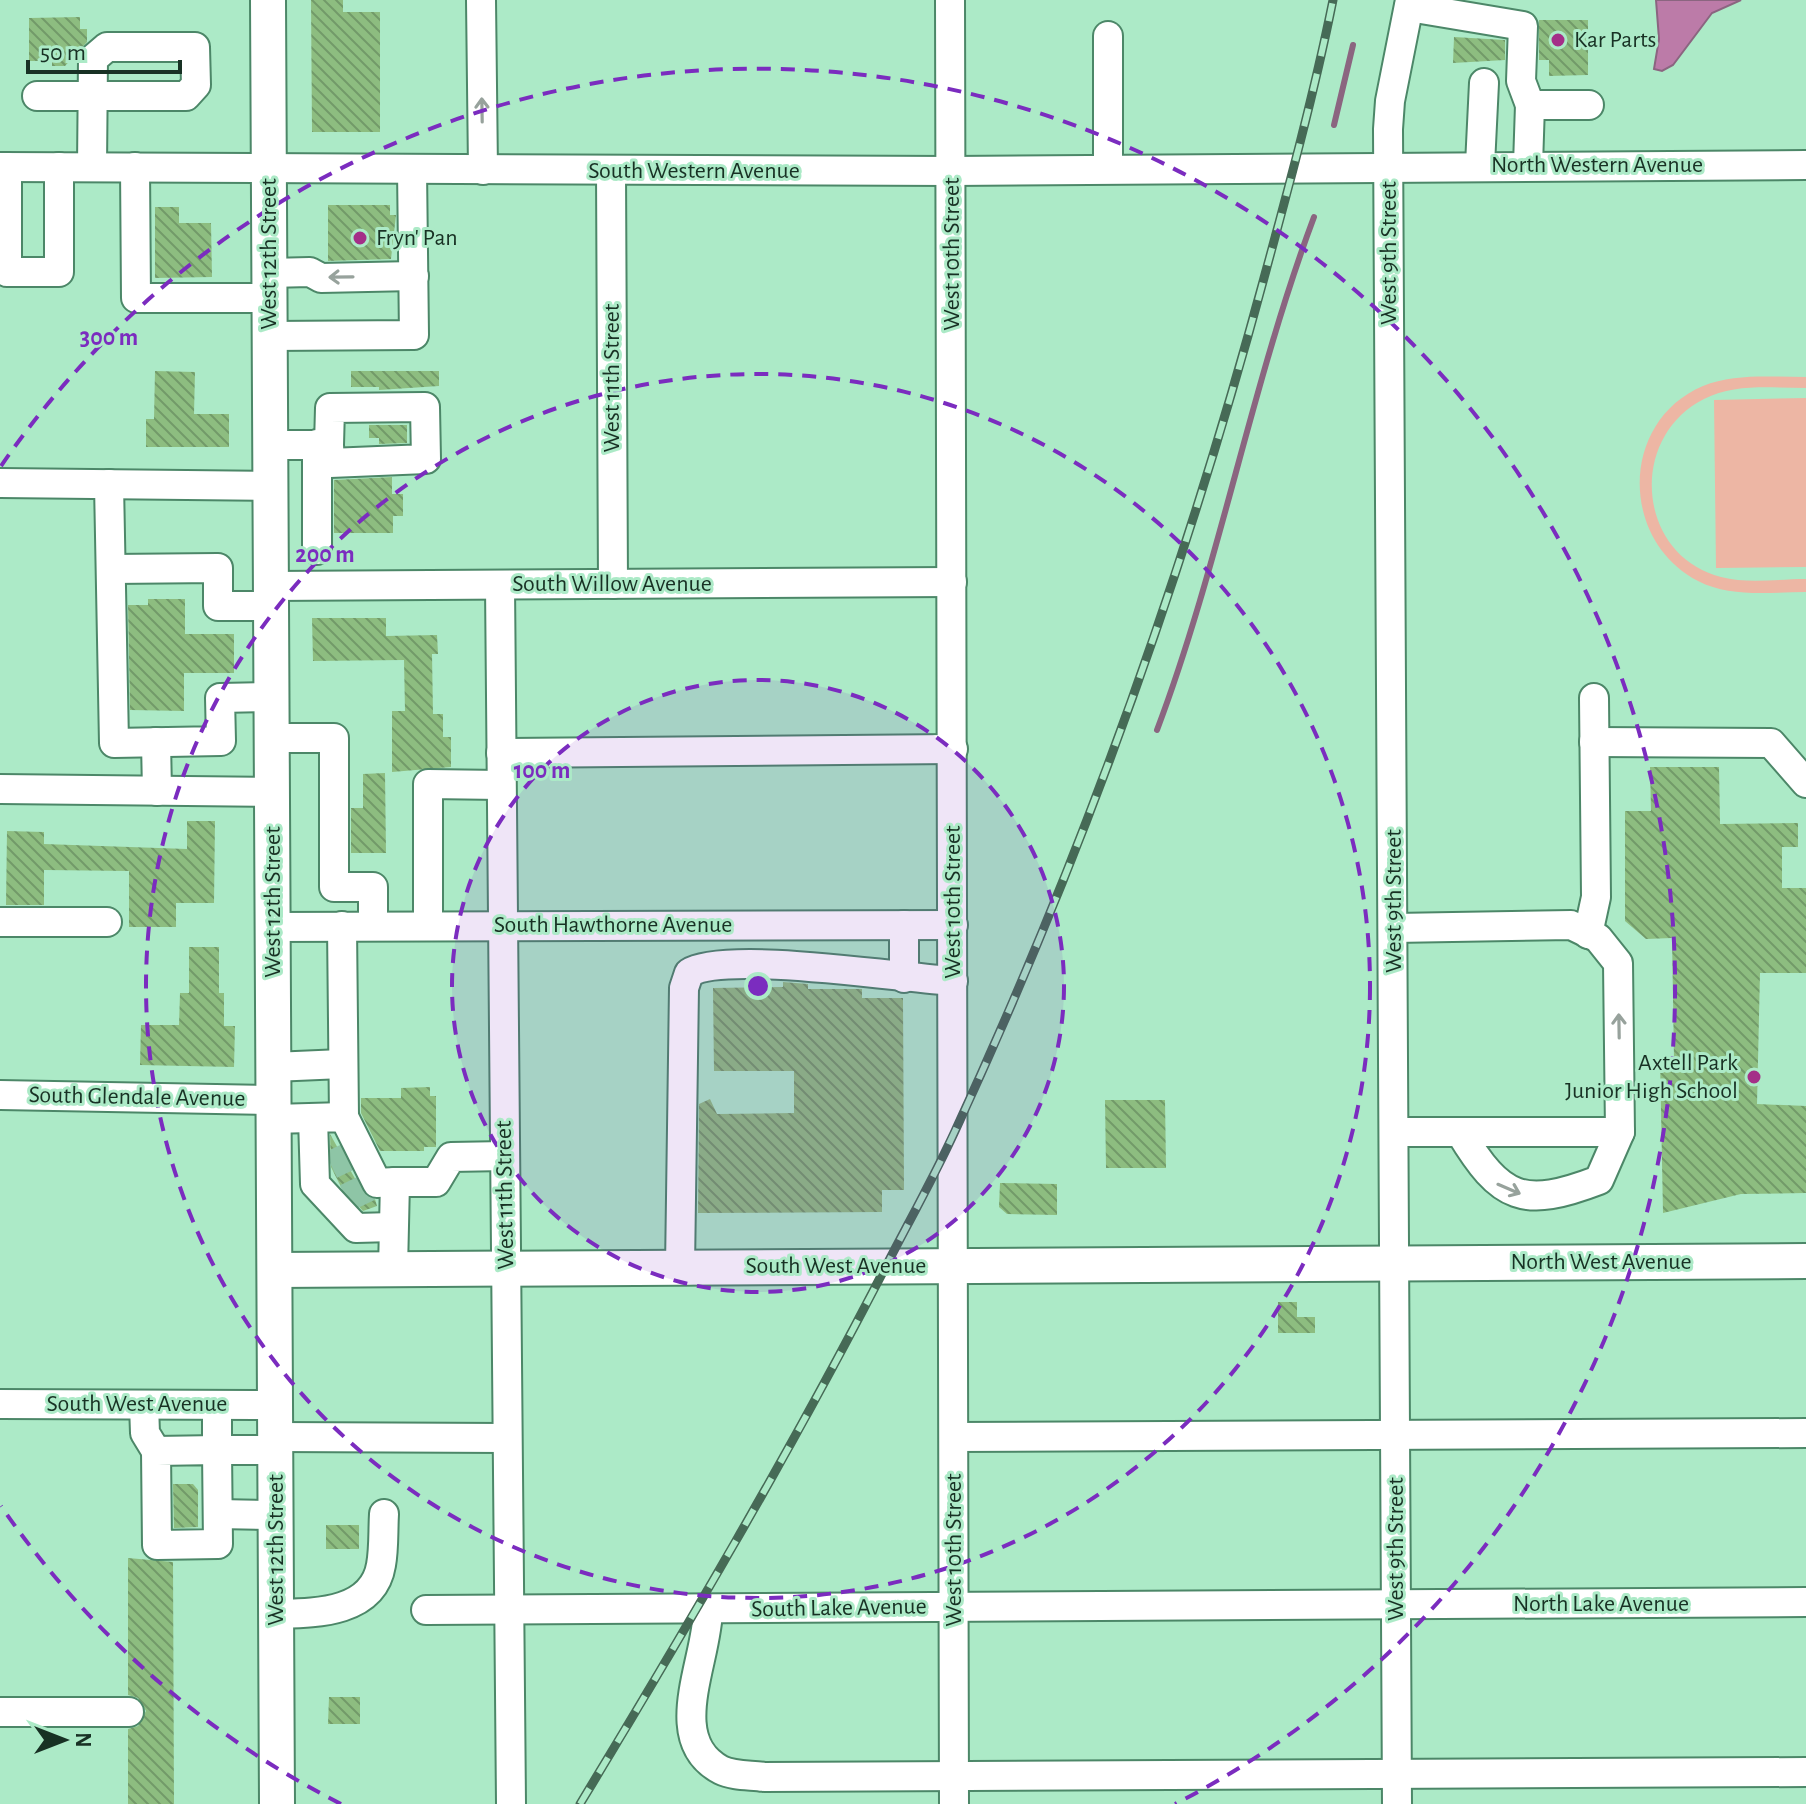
<svg xmlns="http://www.w3.org/2000/svg" width="1806" height="1804" viewBox="0 0 1806 1804" font-family="'Alegreya Sans',sans-serif">
<defs>
<pattern id="building-back-hatch" width="6" height="6" patternUnits="userSpaceOnUse" patternTransform="scale(2)"><rect width="6" height="6" fill="#8dbd80"/><path d="M-1 5l2 2M0 0l6 6M5-1l2 2" fill="none" stroke="#729a69"/></pattern>
</defs>
<rect width="100%" height="100%" fill="#aceac7"/>
<!-- pitch -->
<g fill="#edb6a4">
<path d="M 1806,377 L 1806,388 C 1772,388 1735,383 1704,399 C 1628,437 1636,555 1721,577 C 1747,584 1779,579 1806,579 L 1806,592 C 1770,592 1731,598 1698,581 C 1619,540 1620,421 1703,386 C 1734,373 1773,377 1806,377 Z"/>
<polygon points="1806,398 1806,567 1716,568 1714,400"/>
</g>
<!-- water -->
<polygon fill="#bc7ba8" stroke="#8b6580" stroke-width="2" points="1656,0 1741,0 1712,13 1673,65 1662,71 1654,69 1659,39"/>
<g fill="none" stroke-linecap="round" stroke-linejoin="round">
<!-- stream -->
<g stroke="#8b6580" stroke-width="6">
<polyline points="1334,125 1353,45"/>
<path d="M 1157,730 C 1220,563 1251,385 1314,217"/>
</g>
</g>
<!-- building -->
<g fill="url(#building-back-hatch)">
<polygon points="311,0 343,0 343,12 380,12 380,132 312,132"/>
<polygon points="80,17 80,29 87,29 87,42 65,66 52,66 52,61 29,61 29,18"/>
<polygon points="1539,20 1588,20 1588,75 1549,76 1549,60 1539,60"/>
<polygon points="1454,37 1505,40 1505,60 1453,63"/>
<polygon points="328,205 390,205 390,215 396,215 391,259 328,261"/>
<polygon points="155,207 179,207 179,223 211,223 212,277 155,278"/>
<polygon points="155,371 195,372 194,414 229,414 229,447 146,447 146,419 154,419"/>
<polygon points="351,371 439,371 439,386 379,390 379,387 351,387"/>
<polygon points="369,425 407,425 407,443 379,444 379,438 369,438"/>
<polygon points="392,477 392,494 403,494 403,516 393,516 393,533 334,533 334,480"/>
<polygon points="148,599 185,599 185,634 234,634 234,673 184,673 184,711 130,710 128,605 148,605"/>
<polygon points="312,618 386,618 386,636 437,635 438,654 432,654 433,714 443,714 443,737 451,737 451,767 392,772 392,711 405,711 404,660 313,661"/>
<polygon points="1650,767 1719,767 1720,824 1798,823 1798,847 1782,847 1782,888 1806,888 1806,973 1760,973 1757,1104 1806,1106 1806,1193 1741,1194 1663,1213 1660,1059 1674,1059 1672,938 1646,939 1625,921 1625,811 1651,811"/>
<polygon points="385,773 386,853 351,853 351,808 363,808 363,774"/>
<polygon points="187,821 215,821 214,903 176,903 176,927 129,927 129,871 44,870 44,905 6,905 7,831 44,832 44,844 187,849"/>
<polygon points="189,947 219,947 219,993 224,993 224,1026 235,1026 234,1067 140,1065 141,1025 179,1025 180,993 189,993"/>
<polygon points="783,982 808,984 808,989 862,989 862,998 903,998 904,1190 882,1190 882,1212 698,1213 699,1104 710,1099 717,1114 794,1113 794,1071 714,1071 713,988 783,987"/>
<polygon points="430,1087 430,1096 436,1096 436,1147 424,1147 424,1151 380,1151 361,1113 361,1098 401,1098 401,1088"/>
<polygon points="1105,1100 1165,1100 1166,1168 1106,1168"/>
<polygon points="330,1134 362,1191 375,1199 377,1206 363,1211 341,1187 331,1167"/>
<polygon points="1000,1183 1057,1184 1057,1215 1007,1214 999,1207"/>
<polygon points="1278,1302 1297,1302 1297,1317 1315,1317 1315,1333 1278,1333"/>
<polygon points="173,1484 193,1484 198,1490 198,1527 174,1528"/>
<rect x="326" y="1525" width="33" height="24"/>
<polygon points="128,1558 173,1562 174,1804 128,1804 128,1729 138,1726 146,1711 138,1698 128,1695"/>
<polygon points="329,1697 360,1697 360,1724 328,1724"/>
</g>
<g fill="none" stroke-linecap="round" stroke-linejoin="round">
<!-- minor-tunnel -->
<g stroke="#8ec5a6" stroke-width="28" stroke-dasharray="28 14" stroke-linecap="butt">
<polyline points="331,1165 354,1154"/>
<polyline points="346,1198 369,1187"/>
</g>
<defs>
<g id="minor">
<polyline points="481,0 483,170"/>
<polyline points="950,0 954,1804"/>
<polyline points="1409,7 1523,26 1521,81 1530,105"/>
<polyline points="1108,36 1108,169"/>
<polyline points="37,96 186,96 196,85 195,47 107,47 93,59 92,167"/>
<polyline points="1480,165 1484,83"/>
<polyline points="1528,165 1530,105 1589,105"/>
<polyline points="0,167 952,171 1806,165"/>
<polyline points="7,167 7,272 59,272 59,167"/>
<polyline points="135,167 136,298 270,298"/>
<polyline points="611,171 613,584"/>
<polyline points="269,273 310,272 321,278 414,276"/>
<polyline points="270,336 414,335 412,169"/>
<polyline points="271,445 329,445 330,463 426,459 425,407 330,408 329,445"/>
<polyline points="0,483 271,486"/>
<polyline points="109,484 114,743 221,741 220,698 272,697"/>
<polyline points="317,550 317,444"/>
<polyline points="111,569 218,568 218,606 271,606"/>
<polyline points="500,585 511,1804"/>
<polyline points="271,586 952,582"/>
<polyline points="272,738 334,738 334,887 373,887 373,926"/>
<polyline points="156,742 157,791"/>
<polyline points="1594,742 1771,743 1806,783"/>
<polyline points="501,753 953,749"/>
<polyline points="0,789 272,792"/>
<polyline points="0,922 107,922"/>
<polyline points="342,926 344,1117"/>
<polyline points="428,926 428,784 501,785"/>
<polyline points="273,927 953,925"/>
<path d="M 1394,928 L 1571,925 L 1598,938 L 1618,963 L 1620,1132 L 1599,1180 C 1523,1209 1501,1200 1460,1132"/>
<polyline points="1588,934 1596,897 1594,698"/>
<polyline points="904,978 904,925"/>
<polyline points="273,1067 342,1064"/>
<polyline points="0,1095 273,1100"/>
<polyline points="313,1118 315,1184 356,1228 393,1227"/>
<polyline points="274,1119 344,1117 377,1183 395,1182"/>
<polyline points="1396,1132 1620,1132"/>
<path d="M 680,1268 L 684,988 L 689,973 C 724,950 902,978 953,981"/>
<polyline points="393,1269 395,1182 436,1182 451,1157 505,1156"/>
<polyline points="0,1404 274,1405"/>
<polyline points="144,1405 145,1433 156,1451"/>
<polyline points="217,1405 217,1450 275,1450"/>
<polyline points="275,1437 507,1438"/>
<polyline points="954,1437 1806,1433"/>
<polygon points="217,1450 218,1544 157,1545 156,1451"/>
<polyline points="218,1514 275,1515"/>
<path d="M 708,1609 C 708,1660 663,1739 721,1770 C 733,1776 752,1775 764,1777 L 1806,1772"/>
<polyline points="426,1610 1806,1602"/>
<path d="M 276,1614 C 313,1613 373,1614 381,1565 C 384,1549 383,1531 384,1514"/>
<polyline points="0,1712 129,1712"/>
<polyline points="1397,1804 1388,129 1390,101 1410,0"/>
</g>
<g id="major">
<polyline points="268,0 277,1804"/>
<polyline points="275,1270 1806,1261"/>
</g>
</defs>
<!-- minor casing -->
<use href="#minor" stroke="#4c8768" stroke-width="32"/>
<!-- major casing -->
<use href="#major" stroke="#4c8768" stroke-width="38"/>
<!-- minor -->
<use href="#minor" stroke="#fff" stroke-width="28"/>
<!-- major -->
<use href="#major" stroke="#fff" stroke-width="34"/>
<defs>
<path id="rail" d="M 580,1804 C 686,1629 789,1454 883,1272 C 907,1225 933,1179 955,1131 C 1082,857 1185,570 1264,278 C 1289,186 1314,94 1333,0"/>
</defs>
<!-- rail casing -->
<use href="#rail" stroke="#466a56" stroke-width="9"/>
<!-- rail -->
<use href="#rail" stroke="#aceac7" stroke-width="6" stroke-dasharray="18" stroke-linecap="butt"/>
</g>
<!-- one-way arrows -->
<defs><path id="oneway-shaft" d="M-6 0H5M1.5-3L5.5 0L1.5 3" fill="none" stroke-width="1.6" stroke-linecap="round" stroke-linejoin="round" transform="scale(2)"/></defs>
<g stroke="#97a29c">
<use href="#oneway-shaft" transform="translate(482 110) rotate(-91)"/>
<use href="#oneway-shaft" transform="translate(341 277) rotate(179)"/>
<use href="#oneway-shaft" transform="translate(1619 1026) rotate(-91)"/>
<use href="#oneway-shaft" transform="translate(1509 1189) rotate(23)"/>
</g>
<!-- distance rings -->
<circle cx="758" cy="986" r="306" fill="#7b2cbf" fill-opacity=".12"/>
<g fill="none" stroke="#7b2cbf" stroke-width="4" stroke-dasharray="14 10">
<circle cx="758" cy="986" r="306"/>
<circle cx="758" cy="986" r="612"/>
<path d="M341 1804A918 918 0 0 1 1 1506M1 466A918 918 0 1 1 1175 1804"/>
</g>
<!-- markers -->
<g fill="#a42f88" stroke="#aceac7" stroke-width="3">
<circle cx="1558" cy="40" r="8"/>
<circle cx="360" cy="238" r="8"/>
<circle cx="1754" cy="1077" r="8"/>
</g>
<g text-anchor="middle" dominant-baseline="central" stroke-width="6" stroke-linejoin="round" paint-order="stroke">
<!-- poi labels -->
<g font-size="24" fill="#183124" stroke="#aceac7" text-anchor="start">
<text x="1574" y="40">Kar Parts</text>
<text x="376" y="238">Fryn' Pan</text>
<text x="1738" y="1063" text-anchor="end">Axtell Park<tspan x="1738" dy="28">Junior High School</tspan></text>
</g>
<!-- street labels -->
<g font-size="24" fill="#183124" stroke="#aceac7">
<text x="1597" y="165">North Western Avenue</text>
<text x="694" y="171">South Western Avenue</text>
<text transform="translate(1389 253) rotate(-90)">West 9th Street</text>
<text transform="translate(269 254) rotate(-90)">West 12th Street</text>
<text transform="translate(952 254) rotate(-90)">West 10th Street</text>
<text transform="translate(612 378) rotate(-90)">West 11th Street</text>
<text x="612" y="584">South Willow Avenue</text>
<text transform="translate(1394 901) rotate(-90)">West 9th Street</text>
<text transform="translate(273 902) rotate(-90)">West 12th Street</text>
<text transform="translate(953 902) rotate(-90)">West 10th Street</text>
<text x="613" y="925">South Hawthorne Avenue</text>
<text transform="translate(137 1097) rotate(1)">South Glendale Avenue</text>
<text transform="translate(505 1195) rotate(-91)">West 11th Street</text>
<text x="1601" y="1262">North West Avenue</text>
<text x="836" y="1266">South West Avenue</text>
<text x="137" y="1404">South West Avenue</text>
<text transform="translate(1396 1549) rotate(-90)">West 9th Street</text>
<text transform="translate(276 1550) rotate(-90)">West 12th Street</text>
<text transform="translate(954 1550) rotate(-90)">West 10th Street</text>
<text x="1601" y="1604">North Lake Avenue</text>
<text transform="translate(839 1608) rotate(-1)">South Lake Avenue</text>
</g>
</g>
<circle cx="758" cy="986" r="12" fill="#7b2cbf" stroke="#aceac7" stroke-width="4"/>
<g font-size="24" text-anchor="middle" font-weight="bold" fill="#7b2cbf" stroke="#aceac7" stroke-width="6" stroke-linejoin="round" paint-order="stroke">
<text x="109" y="345">300 m</text>
<text x="325" y="562">200 m</text>
<text x="542" y="778">100 m</text>
</g>
<!-- north arrow -->
<g transform="translate(64 1740) rotate(90)" stroke="#aceac7" stroke-width="6" paint-order="stroke">
<path d="M0-6L14 30L0 20L-14 30Z" fill="#183124"/>
<text y="-12" font-size="22" font-weight="bold" text-anchor="middle" fill="#183124">N</text>
</g>
<!-- scale -->
<path d="M28 60v12h152v-12" fill="none" stroke="#183124" stroke-width="4"/>
<text x="40" y="60" font-size="24" fill="#183124" stroke="#aceac7" stroke-width="6" paint-order="stroke">50 m</text>
</svg>
